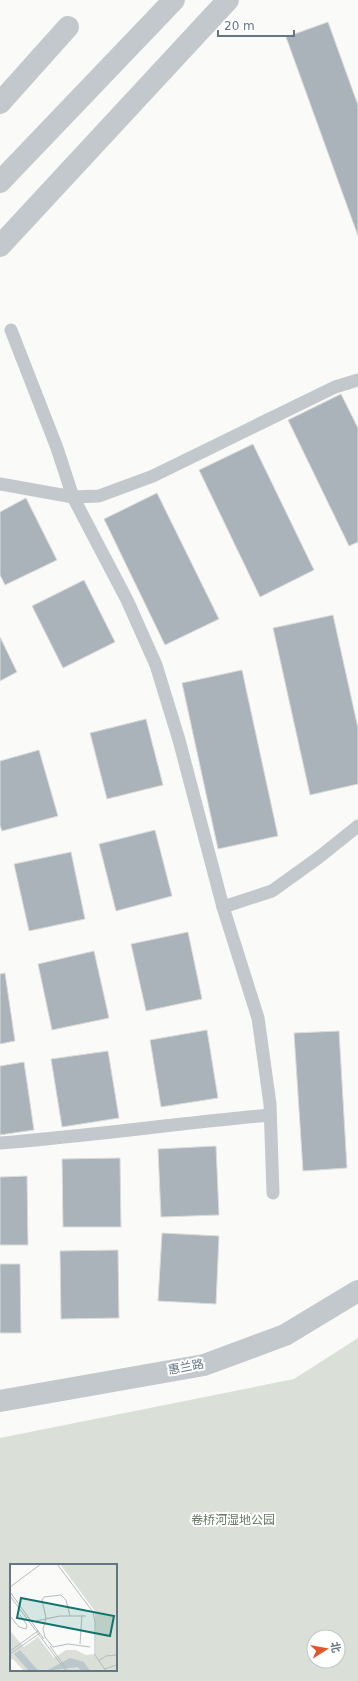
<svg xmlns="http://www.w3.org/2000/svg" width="358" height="1681" viewBox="0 0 358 1681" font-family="'DejaVu Sans','Noto Sans SC',sans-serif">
<rect width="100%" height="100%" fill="#fafaf8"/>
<!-- green -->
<path fill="#dadfd7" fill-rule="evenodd" d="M 358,1338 L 358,1681 L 0,1681 L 0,1438 L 294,1379 ZM 11,1565 L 116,1565 L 116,1670 L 11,1670 ZM 314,1637 L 338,1637 L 338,1661 L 314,1661 Z"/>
<!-- building -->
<g fill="#aab3b9" stroke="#dcdcda">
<polygon points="328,22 358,105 358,236 286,37"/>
<polygon points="341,394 358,428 358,542 349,546 288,420"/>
<polygon points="253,444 314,570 260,597 199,470"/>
<polygon points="157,493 219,619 165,645 104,519"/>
<polygon points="26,498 57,560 5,585 0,575 0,512"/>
<polygon points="84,580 115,642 63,668 32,606"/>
<polygon points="333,615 358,728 358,784 310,795 273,628"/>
<polygon points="0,637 17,672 0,681"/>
<polygon points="242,670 278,836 218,849 182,683"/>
<polygon points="146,719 163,785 107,799 90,733"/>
<polygon points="39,750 58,816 2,831 0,825 0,761"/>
<polygon points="155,830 172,896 116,911 99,844"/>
<polygon points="71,852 85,919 29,931 14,864"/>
<polygon points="188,932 202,999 146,1011 131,944"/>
<polygon points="94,951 109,1018 52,1030 38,964"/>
<polygon points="5,973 15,1041 0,1044 0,974"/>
<polygon points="207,1030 218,1098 161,1107 150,1040"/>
<polygon points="339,1031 347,1168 303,1171 294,1033"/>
<polygon points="108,1051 119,1118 62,1127 51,1059"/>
<polygon points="24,1062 34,1130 0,1135 0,1066"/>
<polygon points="216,1146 219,1215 161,1217 158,1149"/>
<polygon points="120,1158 121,1227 63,1227 62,1159"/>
<polygon points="27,1176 28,1245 0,1245 0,1177"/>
<polygon points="162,1233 219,1236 216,1304 158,1301"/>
<polygon points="118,1250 119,1318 61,1319 60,1251"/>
<polygon points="0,1264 20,1264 21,1333 0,1333"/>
</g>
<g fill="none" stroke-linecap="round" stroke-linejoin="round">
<!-- service -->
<g stroke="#c3c8cc" stroke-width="13">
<polyline points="11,330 57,448 73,497 127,600 156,665 179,740 223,907 258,1018 270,1104 273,1193"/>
<polyline points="0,484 73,497 99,496 153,476 335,387 358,380"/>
<polyline points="223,907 272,891 318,858 358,826"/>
<path d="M 0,1143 C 90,1136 180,1123 270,1115"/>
</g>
<!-- minor -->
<polyline stroke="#c3c8cc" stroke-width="22" points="0,103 68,27"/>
<!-- tertiary -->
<g stroke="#c3c8cc" stroke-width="22">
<polyline points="0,182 174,0"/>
<polyline points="0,246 228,0"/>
<polyline points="0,1401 204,1365 285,1335 358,1291"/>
</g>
</g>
<g text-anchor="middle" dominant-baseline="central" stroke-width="4" stroke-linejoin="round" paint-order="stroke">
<!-- street labels -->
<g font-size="12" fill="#657683" stroke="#fff">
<text transform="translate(186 1367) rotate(-11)">惠兰路</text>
</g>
<!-- park labels -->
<g font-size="12" fill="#687a64" stroke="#fff">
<text x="233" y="1520">卷桥河湿地公园</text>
</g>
</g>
<!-- overview -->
<g transform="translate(10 1564)">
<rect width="107" height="107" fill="#fafaf8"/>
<path d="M 50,0 L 107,0 L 107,107 L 14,107 L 3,95 L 0,96 L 0,67 L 14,83 L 28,73 L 44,94 L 56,86 L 66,86 L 76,91 L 86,90 L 85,47 Z" fill="#dadfd7"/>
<path d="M 10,86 L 25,103 L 29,107 L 19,107 L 4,90 ZM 60,94 L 74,98 L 80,107 L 71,107 L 68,103 L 36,107 Z" fill="#bbc7cb"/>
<path fill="none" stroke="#b5bdc2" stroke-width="1" d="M 47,0 L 83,48 L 85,58 L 85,91 L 96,107M 0,23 L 31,0M 0,28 L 34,75M 0,32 L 56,107M 0,52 L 9,63 L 16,65 L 17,61 L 10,51M 60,52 L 56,36 L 51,31 L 34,33 L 32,36 L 36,54 L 33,65 L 35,73 L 43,83 L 58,80 L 80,83M 26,57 L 50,52 L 76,52M 70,80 L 72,51M 40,82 L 58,107M 0,87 L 28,67M 0,90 L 30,69M 88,97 L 96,92 L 107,91M 94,105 L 107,101"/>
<path fill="#0f766e" fill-opacity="0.15" stroke="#0f766e" stroke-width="2" d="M 11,34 L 104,52 L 100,72 L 7,54 Z"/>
<rect width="107" height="107" fill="none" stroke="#657683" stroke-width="2"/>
</g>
<!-- north arrow -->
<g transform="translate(326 1649) rotate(79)"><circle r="19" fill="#ffffff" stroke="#c1c8cd"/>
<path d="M0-3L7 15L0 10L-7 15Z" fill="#e4572e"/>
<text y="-6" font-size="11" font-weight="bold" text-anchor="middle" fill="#657683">北</text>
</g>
<!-- scale -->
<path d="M218 30v6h76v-6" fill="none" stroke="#657683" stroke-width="2"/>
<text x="224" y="30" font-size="12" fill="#657683" stroke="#ffffff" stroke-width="3" paint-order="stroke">20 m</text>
</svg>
